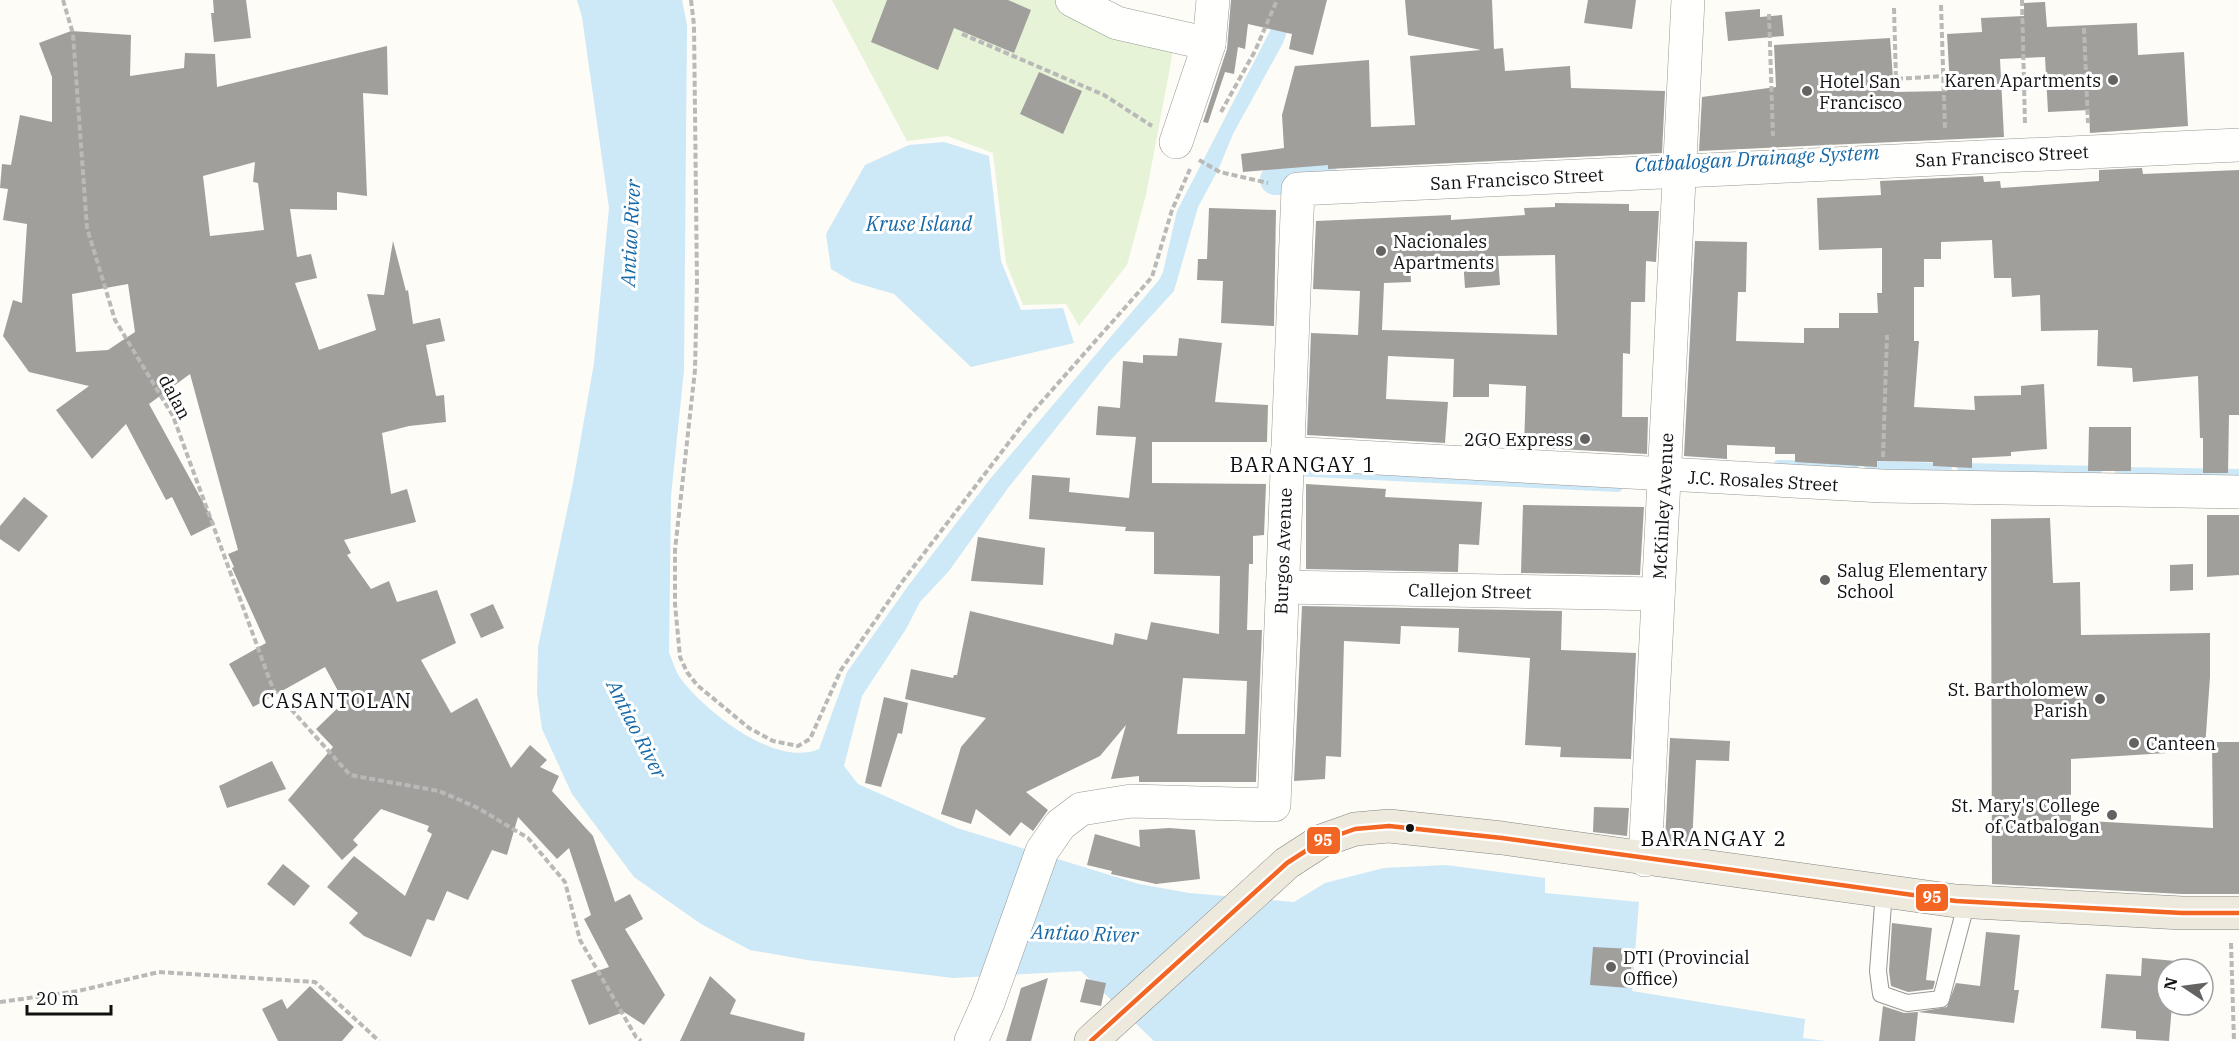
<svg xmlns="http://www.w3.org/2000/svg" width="2239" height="1041" viewBox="0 0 2239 1041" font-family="'IBM Plex Serif',serif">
<rect width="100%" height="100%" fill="#fdfcf7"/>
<!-- green -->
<polygon fill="#e7f3d7" points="832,0 1056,0 1174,46 1146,195 1127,265 1079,326 1066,304 1023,305 1006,263 993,153 947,136 907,141"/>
<!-- water -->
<g fill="#cde8f7">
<path d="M 577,0 L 682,0 L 687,25 L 684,370 L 671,496 L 669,653 C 673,661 675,671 681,679 C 706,712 776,768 819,749 L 847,672 L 908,586 L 990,479 L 1159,280 L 1163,272 L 1177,211 L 1274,23 L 1299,0 L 1283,43 L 1233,134 L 1219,168 L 1198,207 L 1174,291 L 1108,363 L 1008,488 L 949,571 L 920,602 L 906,629 L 862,696 L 844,766 L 858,784 L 957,828 L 1139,884 L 1189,893 L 1294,902 L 1325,883 L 1384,868 L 1446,865 L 1545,878 L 1545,893 L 1639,902 L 1632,991 L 1805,1019 L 1803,1038 L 1826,1041 L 1154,1041 L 1081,971 L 953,978 L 807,960 L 750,950 L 701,924 L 634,877 L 572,794 L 542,729 L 537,693 L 538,647 L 573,483 L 594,363 L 609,208 L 582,17 Z"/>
<polygon points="944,142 989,156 1001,261 1021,310 1063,308 1074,343 971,367 894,294 853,282 831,269 826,234 865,165 909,145"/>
</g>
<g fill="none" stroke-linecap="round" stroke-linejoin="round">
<!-- stream -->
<g stroke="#cde8f7" stroke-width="8">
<polyline points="1778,464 1855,465"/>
<polyline points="1868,465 1948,467"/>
<polyline points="1961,467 2098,470"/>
<polyline points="2119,471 2239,473"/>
<polyline points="1292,472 1618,488"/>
</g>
<!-- canal -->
<polyline stroke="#cde8f7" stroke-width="30" points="1275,180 1325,179"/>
</g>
<!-- building -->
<g fill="#a19f9c" fill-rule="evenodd">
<polygon points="213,0 246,0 251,38 214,42 211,13 214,13"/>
<polygon points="887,0 1008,0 1031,10 1014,53 954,28 938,70 871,42"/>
<polygon points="1231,0 1327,0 1313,55 1289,49 1292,34 1248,24 1245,49 1238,47 1234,74 1225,72 1208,123 1203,122 1227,49"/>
<polygon points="1405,0 1492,0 1494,49 1503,48 1505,71 1570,66 1571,88 1665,91 1662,153 1328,169 1328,165 1243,172 1241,154 1284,148 1282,115 1295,66 1369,60 1371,127 1415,125 1410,56 1481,50 1408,35"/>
<polygon points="1588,0 1636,0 1632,29 1584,23"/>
<polygon points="2045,2 2047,27 2137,23 2138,55 2184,52 2188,126 2090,133 2089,110 2048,112 2045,57 2000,59 2004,137 1699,151 1702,97 1776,87 1774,45 1890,38 1894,92 1947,91 1947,86 1950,86 1947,34 1982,32 1981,18 2024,16 2024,3"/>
<polygon points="1760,9 1760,17 1782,15 1784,36 1728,41 1725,12"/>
<path d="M 71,31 L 131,35 L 130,76 L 184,68 L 185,53 L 215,54 L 217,87 L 387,46 L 388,95 L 363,93 L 367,196 L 337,192 L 337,210 L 290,209 L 297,257 L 311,254 L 317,278 L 295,283 L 319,350 L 376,330 L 367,294 L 384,295 L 393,241 L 406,291 L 408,290 L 413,324 L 440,318 L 445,341 L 426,345 L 436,396 L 444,395 L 446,422 L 409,426 L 382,433 L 391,494 L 407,489 L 416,522 L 344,540 L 351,553 L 347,555 L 371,589 L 389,581 L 397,602 L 437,590 L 456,643 L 421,660 L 451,713 L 477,698 L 511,768 L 530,745 L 547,760 L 540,767 L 559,776 L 552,791 L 593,836 L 615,902 L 630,894 L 643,919 L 625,929 L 665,995 L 644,1025 L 624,1012 L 589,1025 L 571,980 L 609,967 L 584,919 L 591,915 L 569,848 L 557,859 L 518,817 L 507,855 L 492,850 L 468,900 L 447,891 L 434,921 L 427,919 L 411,957 L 364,936 L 349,923 L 358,913 L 327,887 L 354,856 L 405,896 L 432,834 L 427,831 L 429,826 L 381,809 L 353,840 L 358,845 L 342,860 L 288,800 L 333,747 L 316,729 L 344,702 L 325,667 L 253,707 L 229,664 L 266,643 L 232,568 L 234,567 L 228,554 L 238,550 L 190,374 L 149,404 L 215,524 L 191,536 L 172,497 L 166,500 L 126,424 L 92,459 L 56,410 L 89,386 L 29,372 L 3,336 L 13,300 L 22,303 L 27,224 L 3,220 L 8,189 L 0,188 L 2,164 L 11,165 L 20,115 L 52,122 L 52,77 L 39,43 ZM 255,162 L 253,182 L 258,183 L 264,230 L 210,236 L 203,176 ZM 128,284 L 135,332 L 108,350 L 76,352 L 72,294 Z"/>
<polygon points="1039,72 1082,91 1063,134 1020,114"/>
<polygon points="2142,168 2143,174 2239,170 2239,415 2229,415 2228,473 2203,473 2203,438 2200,438 2198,376 2133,382 2132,368 2097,366 2098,330 2041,331 2040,295 2012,297 2011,278 1994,278 1992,240 1941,242 1941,259 1924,259 1924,287 1914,287 1914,341 1919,341 1914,407 1975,410 1974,396 2021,395 2021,386 2044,384 2047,449 2011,452 2011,456 1972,458 1972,468 1933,466 1933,462 1877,461 1877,467 1795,462 1795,454 1775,454 1775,447 1727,445 1727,459 1684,456 1695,241 1747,242 1746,292 1738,292 1736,341 1804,343 1804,328 1839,328 1839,313 1878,313 1877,293 1882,293 1882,248 1819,250 1817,198 1881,195 1880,181 1983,176 1984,182 2000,181 2001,188 2099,181 2099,170"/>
<path d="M 1555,203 L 1629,204 L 1629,211 L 1659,211 L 1656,262 L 1646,261 L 1645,302 L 1631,302 L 1630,354 L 1623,353 L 1622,417 L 1648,417 L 1647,454 L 1524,447 L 1526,386 L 1489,384 L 1489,397 L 1453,397 L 1454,359 L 1388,356 L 1386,399 L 1448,402 L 1445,443 L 1307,435 L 1311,333 L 1358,335 L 1360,291 L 1313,289 L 1316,221 L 1451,215 L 1451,220 L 1525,215 L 1524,208 L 1555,207 ZM 1555,255 L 1557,335 L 1382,330 L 1384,283 L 1411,282 L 1410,262 L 1463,259 L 1465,288 L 1500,285 L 1498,256 Z"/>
<polygon points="1209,208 1276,210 1274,326 1221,323 1223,281 1197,280 1198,259 1207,259"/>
<path d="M 1179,338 L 1222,343 L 1215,402 L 1268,405 L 1267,442 L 1152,442 L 1152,483 L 1266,484 L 1264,535 L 1253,536 L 1253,564 L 1249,564 L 1247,630 L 1262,630 L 1256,782 L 1139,782 L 1139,776 L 1111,779 L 1126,725 L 1100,756 L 1026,792 L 1048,810 L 1033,831 L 1021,822 L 1010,836 L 976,809 L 971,824 L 941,814 L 961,747 L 986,718 L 905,699 L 911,669 L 953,678 L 954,675 L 957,675 L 970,611 L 1113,645 L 1115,633 L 1147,640 L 1151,622 L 1219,634 L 1220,576 L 1154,574 L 1154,532 L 1125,531 L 1126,527 L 1029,519 L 1032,475 L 1070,478 L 1069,492 L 1129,498 L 1136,437 L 1096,435 L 1098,406 L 1120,408 L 1123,361 L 1143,363 L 1143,355 L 1177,356 ZM 1183,678 L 1247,681 L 1245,734 L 1177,734 Z"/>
<polygon points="2089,427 2131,427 2131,471 2088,471"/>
<polygon points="1306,484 1386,489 1385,497 1482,502 1479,545 1459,544 1458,572 1306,569"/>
<polygon points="24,497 48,516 19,552 0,539 0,526"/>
<polygon points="1523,505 1644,507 1640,575 1521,573"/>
<polygon points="2207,515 2239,515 2239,575 2207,577"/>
<polygon points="2050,518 2053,583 2080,582 2081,635 2210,633 2210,677 2205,748 2167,750 2167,753 2071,759 2071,820 2213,828 2212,742 2239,742 2239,894 2182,894 1992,884 1991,519"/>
<polygon points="978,537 1045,548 1043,585 971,581"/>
<polygon points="2193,564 2193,590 2170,591 2170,565"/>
<polygon points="493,604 504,628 481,638 470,614"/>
<polygon points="1302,606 1562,611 1561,650 1636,653 1631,759 1560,757 1561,747 1525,745 1530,658 1458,652 1459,628 1401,626 1400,644 1344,641 1341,757 1326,756 1325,779 1294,781"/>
<polygon points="884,697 908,703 902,734 898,733 881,787 865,783"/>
<polygon points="1670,738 1730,741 1729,761 1696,760 1692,845 1665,842"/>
<polygon points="272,761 286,789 227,808 219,786"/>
<polygon points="1594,807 1629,808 1627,836 1593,832"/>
<polygon points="1169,828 1195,830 1200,879 1156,884 1111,874 1112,871 1087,865 1095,834 1140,847 1139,830"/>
<polygon points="283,864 310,886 294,906 267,884"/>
<polygon points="1892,923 1932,928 1926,980 1935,981 1933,989 1908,992 1891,986 1889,971"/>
<polygon points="1986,932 2020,935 2014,990 2019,990 2014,1023 1918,1012 1947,1007 1956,983 1980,986"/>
<polygon points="1593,947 1633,949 1629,988 1590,985"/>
<polygon points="2142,958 2176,961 2175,969 2167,969 2167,1005 2172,1005 2169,1041 2136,1039 2136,1031 2101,1028 2106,974 2141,976"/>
<polygon points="710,976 736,1000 730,1014 805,1033 804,1041 680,1041"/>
<polygon points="1048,978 1031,1041 1006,1041 1021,988"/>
<polygon points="1086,979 1106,983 1101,1006 1080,1002"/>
<polygon points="310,986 354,1027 342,1041 278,1041 262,1009 282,999 287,1009"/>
<polygon points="1883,1006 1904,1013 1918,1012 1915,1041 1879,1041"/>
</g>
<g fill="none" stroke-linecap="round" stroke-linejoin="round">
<defs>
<polyline id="lane" points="1884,891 1878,971 1881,994 1907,1003 1941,999 1967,901"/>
<g id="street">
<polyline points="1072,0 1117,23 1209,44"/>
<polyline points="1176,142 1209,44 1213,0"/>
<polyline points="1287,453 1882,486 2239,492"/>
<polyline points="1282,587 1658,594"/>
<polyline points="1645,860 1688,0"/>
<polyline points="971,1041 988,1003 1042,851 1060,825 1081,809 1131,801 1274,805 1298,189 2239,145"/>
</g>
<polyline id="primary" points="1091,1041 1287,863 1321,841 1355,829 1389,826 1502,838 1956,901 2182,913 2239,913"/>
</defs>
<!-- lane casing -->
<use href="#lane" stroke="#979795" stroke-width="18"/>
<!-- street casing -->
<use href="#street" stroke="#979795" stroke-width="34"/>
<!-- primary casing -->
<use href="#primary" stroke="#858482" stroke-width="34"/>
<!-- path -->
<g stroke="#b9b9b8" stroke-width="4" stroke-dasharray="6 3" stroke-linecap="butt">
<polyline points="63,0 73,34 87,228 115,320 173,416 273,689 350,775 439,791 478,808 528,838 565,882 580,940 636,1037 641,1041"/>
<polyline points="691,0 694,25 697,283 695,370 675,550 675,604 680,657 687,672 697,685 749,728 773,741 798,746 810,739 841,670 902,582 1030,415 1152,277 1172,210 1190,169"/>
<polyline points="2022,0 2025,125"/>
<polyline points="1941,5 1945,130"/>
<polyline points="1894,8 1896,79 1943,76"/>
<polyline points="1769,14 1773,136"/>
<polyline points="2084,28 2088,123"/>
<polyline points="962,34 1104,95 1152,126"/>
<polyline points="1221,112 1255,51 1277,0"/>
<polyline points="1199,160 1220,172 1268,183"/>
<polyline points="1883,457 1887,335"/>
<polyline points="2231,943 2234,1041"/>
<polyline points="0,1002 78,991 159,972 315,982 379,1041"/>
</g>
<!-- lane -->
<use href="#lane" stroke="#fffffe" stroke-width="16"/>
<!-- street -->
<use href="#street" stroke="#fffffe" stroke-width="33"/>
<!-- primary -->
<use href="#primary" stroke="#ede9dc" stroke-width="33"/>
<defs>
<polyline id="bus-1" points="1091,1041 1287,863 1321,841 1355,829 1389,826 1502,838 1956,901 2182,913 2239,913"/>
</defs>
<!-- bus-1 casing -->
<use href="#bus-1" stroke="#fff" stroke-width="9"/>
<!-- bus-1 -->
<use href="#bus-1" stroke="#f26522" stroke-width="4.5"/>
</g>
<!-- markers -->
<g fill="#646362" stroke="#fff" stroke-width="2">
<circle cx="2113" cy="80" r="6"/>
<circle cx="1807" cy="91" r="6"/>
<circle cx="1381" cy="251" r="6"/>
<circle cx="1585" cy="439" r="6"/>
<circle cx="1825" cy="580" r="6"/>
<circle cx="2100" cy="699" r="6"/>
<circle cx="2134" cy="743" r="6"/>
<circle cx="2112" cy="815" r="6"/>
<circle cx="1611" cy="967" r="6"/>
</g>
<circle fill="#111" stroke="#fff" stroke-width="2" cx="1410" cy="828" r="5"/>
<g text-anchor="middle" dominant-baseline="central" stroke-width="6" stroke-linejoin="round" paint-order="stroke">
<!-- poi labels -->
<g font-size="18" fill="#111" stroke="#fff" text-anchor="start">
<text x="2101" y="80" text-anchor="end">Karen Apartments</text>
<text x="1819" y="81">Hotel San<tspan x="1819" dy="21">Francisco</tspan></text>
<text x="1393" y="241">Nacionales<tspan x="1393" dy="21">Apartments</tspan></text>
<text x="1573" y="439" text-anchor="end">2GO Express</text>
<text x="1837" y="570">Salug Elementary<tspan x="1837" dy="21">School</tspan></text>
<text x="2088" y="689" text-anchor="end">St. Bartholomew<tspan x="2088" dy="21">Parish</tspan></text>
<text x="2146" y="743">Canteen</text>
<text x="2100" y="805" text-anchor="end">St. Mary's College<tspan x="2100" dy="21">of Catbalogan</tspan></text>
<text x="1623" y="957">DTI (Provincial<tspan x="1623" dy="21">Office)</tspan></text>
</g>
<!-- street labels -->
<g font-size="18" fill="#111" stroke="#fff">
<text transform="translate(2002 156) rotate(-3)">San Francisco Street</text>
<text transform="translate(1517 179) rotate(-3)">San Francisco Street</text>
<text transform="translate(175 397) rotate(62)">dalan</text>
<text transform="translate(1763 481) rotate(3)">J.C. Rosales Street</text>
<text transform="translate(1663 506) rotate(-87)">McKinley Avenue</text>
<text transform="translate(1283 551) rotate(-88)">Burgos Avenue</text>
<text transform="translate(1470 591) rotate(1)">Callejon Street</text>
</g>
<!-- water labels -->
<g font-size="20" font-style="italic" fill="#1768a6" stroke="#fff">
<text transform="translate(1757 158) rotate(-3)">Catbalogan Drainage System</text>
<text x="919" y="223">Kruse Island</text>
<text transform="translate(630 233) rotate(-87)">Antiao River</text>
<text transform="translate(637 729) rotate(63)">Antiao River</text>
<text transform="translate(1085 933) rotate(2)">Antiao River</text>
</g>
<!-- neighbourhood labels -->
<g font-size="20" letter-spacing="1.5" fill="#111" stroke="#fff">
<text x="337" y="700">CASANTOLAN</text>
</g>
<!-- quarter labels -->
<g font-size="21" letter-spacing="1.5" fill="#111" stroke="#fff">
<text x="1303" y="464">BARANGAY 1</text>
<text x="1714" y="838">BARANGAY 2</text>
</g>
</g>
<g stroke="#fff" stroke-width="2">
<rect x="1306" y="826" width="35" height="29" rx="6" fill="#f26522"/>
<rect x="1915" y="883" width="34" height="29" rx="6" fill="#f26522"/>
</g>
<g font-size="16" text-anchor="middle" font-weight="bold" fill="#fff">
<text x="1323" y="846">95</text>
<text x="1932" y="903">95</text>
</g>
<!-- north arrow -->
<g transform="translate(2185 987) rotate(283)"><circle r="28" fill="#ffffff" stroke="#a0a0a0" stroke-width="1.5"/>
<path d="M0-4.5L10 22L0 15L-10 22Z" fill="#646362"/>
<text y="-9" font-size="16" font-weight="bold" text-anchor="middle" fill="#111111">N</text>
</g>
<!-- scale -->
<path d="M27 1005v9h84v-9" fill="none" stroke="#111111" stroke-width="3"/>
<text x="36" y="1005" font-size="18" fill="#111111" stroke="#ffffff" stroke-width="4.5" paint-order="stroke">20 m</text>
</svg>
